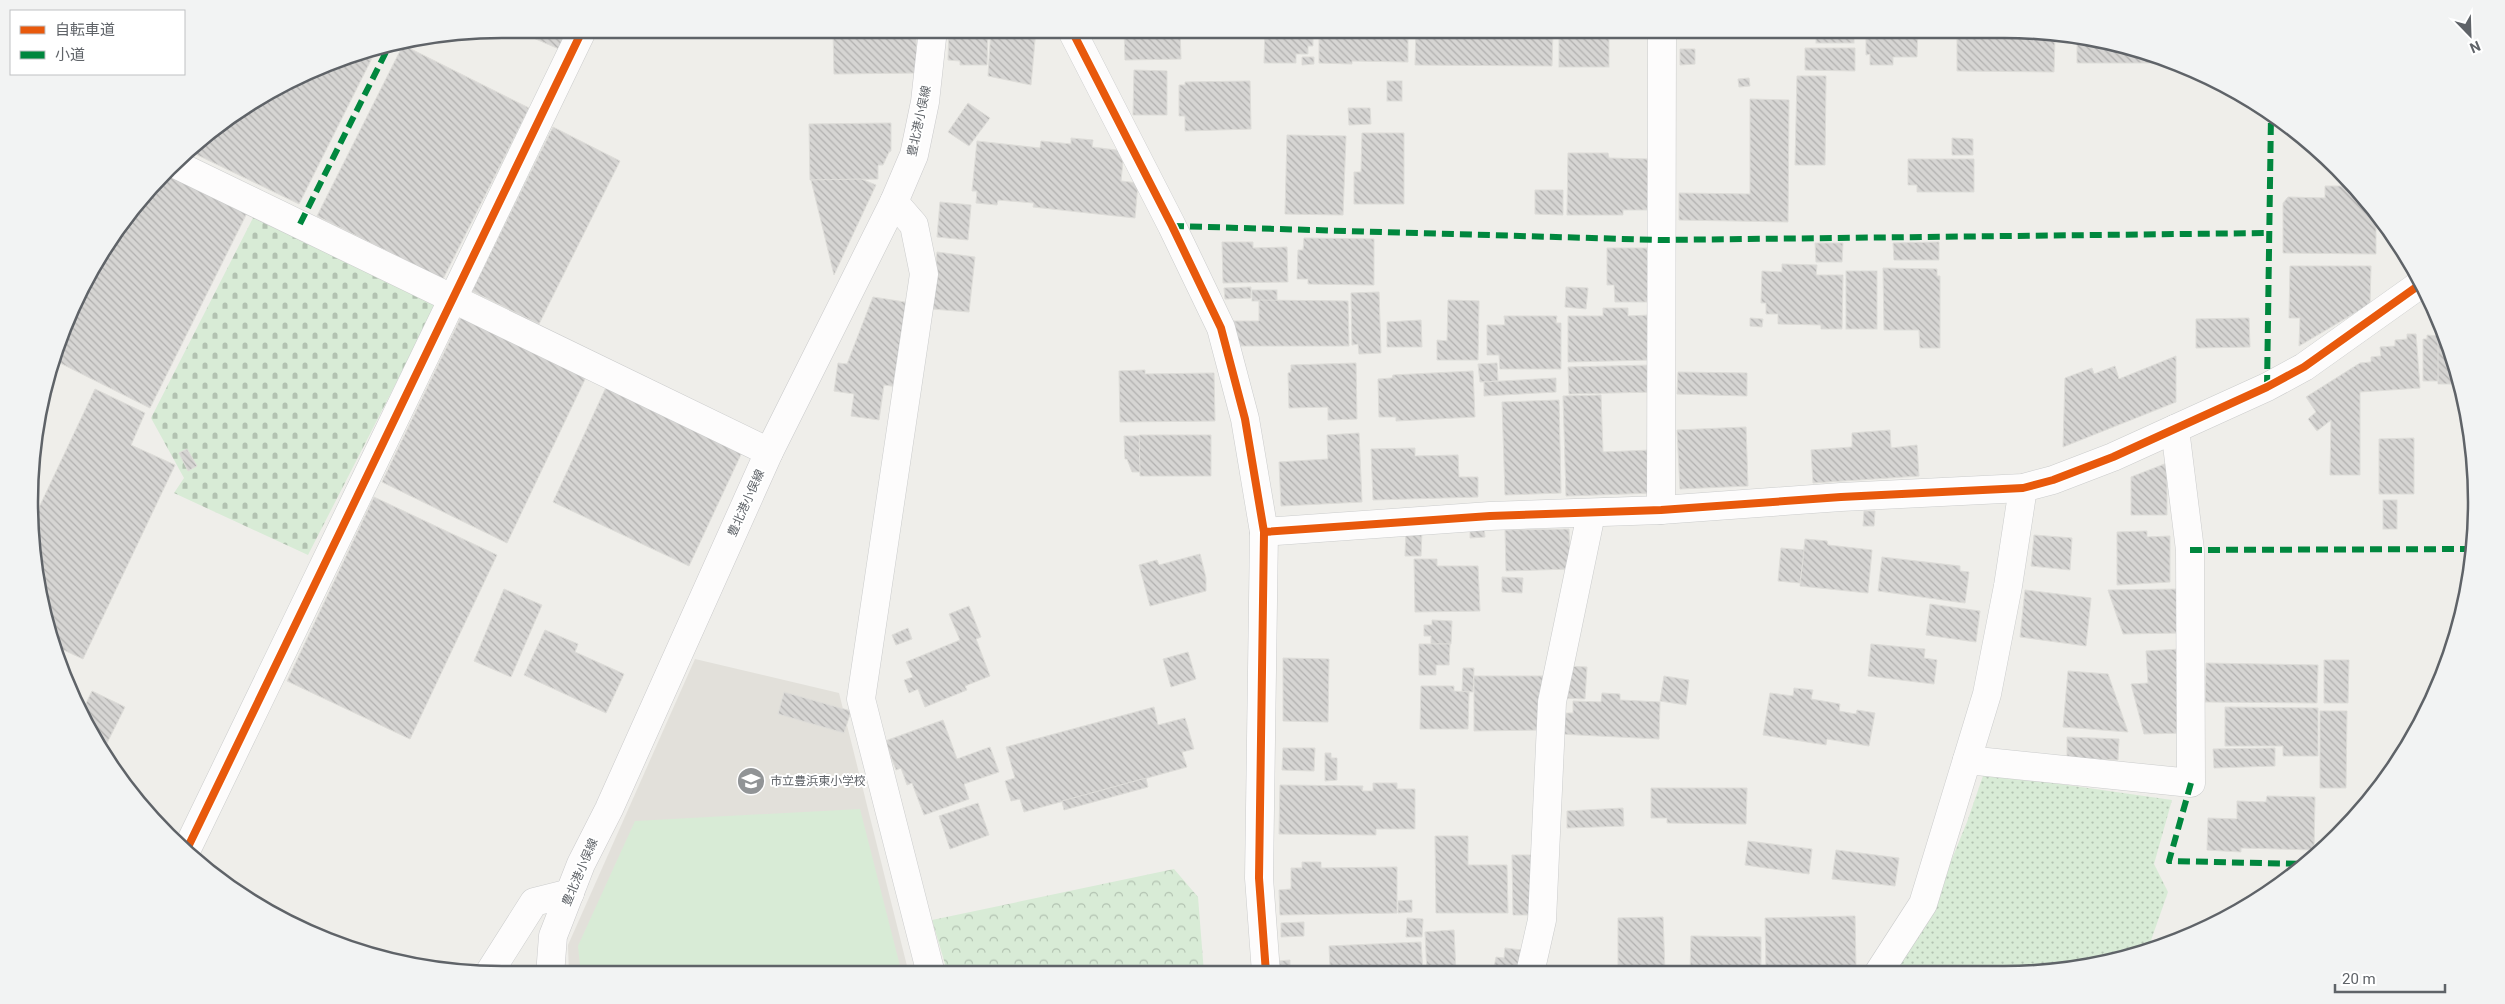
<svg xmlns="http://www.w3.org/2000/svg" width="2505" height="1004" viewBox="0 0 2505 1004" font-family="Roboto,'Noto Sans JP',sans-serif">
<defs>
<pattern id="grass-dots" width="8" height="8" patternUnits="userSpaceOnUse" patternTransform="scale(1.25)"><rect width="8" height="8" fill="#d8ebd6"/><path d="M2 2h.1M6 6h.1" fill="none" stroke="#b2c2b1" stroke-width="1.8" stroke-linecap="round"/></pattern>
<pattern id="forest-crowns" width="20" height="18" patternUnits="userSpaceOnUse" patternTransform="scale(1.25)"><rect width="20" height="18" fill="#d8ebd6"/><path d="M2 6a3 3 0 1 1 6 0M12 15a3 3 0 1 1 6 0" fill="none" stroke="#b2c2b1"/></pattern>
<pattern id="cemetery-stones" width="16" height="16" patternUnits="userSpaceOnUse" patternTransform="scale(1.25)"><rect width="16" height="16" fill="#d8ebd6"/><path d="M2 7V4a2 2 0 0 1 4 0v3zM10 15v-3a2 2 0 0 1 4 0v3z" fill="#b2c2b1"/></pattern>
<pattern id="building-back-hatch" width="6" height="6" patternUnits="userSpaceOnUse" patternTransform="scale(1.25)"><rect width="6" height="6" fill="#d6d5d3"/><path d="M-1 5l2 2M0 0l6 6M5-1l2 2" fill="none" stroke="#b1b0af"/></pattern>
</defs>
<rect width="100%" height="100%" fill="#efeeea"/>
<!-- education -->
<polygon fill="#e2e0da" points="695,659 839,693 909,974 569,975 568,945"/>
<!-- grass -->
<polygon fill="url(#grass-dots)" points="1984,773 2172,800 2154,864 2168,892 2149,946 2065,971 1893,972 1923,930 1967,822"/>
<!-- forest -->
<polygon fill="url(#forest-crowns)" points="1174,869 1198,897 1204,973 948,974 932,920"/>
<!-- cemetery -->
<polygon fill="url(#cemetery-stones)" points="255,214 438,301 308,555 174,493 184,478 151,418"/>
<!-- pitch -->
<polygon fill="#d8ebd6" points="860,809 902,974 581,975 578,946 635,821"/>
<!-- building -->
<g fill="url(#building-back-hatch)" stroke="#deddd9">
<polygon points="526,29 561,29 566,31 559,49 524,34"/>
<polygon points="865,29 865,37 916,36 917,73 834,74 833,30"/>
<polygon points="949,29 988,29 987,65 960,65 960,61 948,60"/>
<polygon points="991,29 1036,29 1031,85 988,76"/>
<polygon points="1124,29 1180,29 1181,59 1125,60"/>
<polygon points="1265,29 1313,29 1313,46 1308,46 1308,54 1296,54 1296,63 1264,63"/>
<polygon points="1416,29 1553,29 1552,66 1415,65"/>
<rect x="1559" y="29" width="50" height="38"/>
<rect x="1816" y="29" width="38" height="14"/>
<polygon points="1866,29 1918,29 1917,57 1893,57 1893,65 1870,65 1870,54 1866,55"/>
<polygon points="1957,29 2003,29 2055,37 2054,72 1957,71"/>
<polygon points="1319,35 1408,36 1408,62 1352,61 1352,64 1319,63"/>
<polygon points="2077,41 2155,54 2167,59 2167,63 2077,63"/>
<polygon points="403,45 529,108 443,279 317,216"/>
<polygon points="1805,48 1855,48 1855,71 1805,70"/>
<polygon points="1680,49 1695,49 1695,64 1680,65"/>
<polygon points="376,50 299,204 187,150 266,92 350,54"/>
<polygon points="1302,57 1314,57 1314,64 1302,65"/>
<polygon points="1134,70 1167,71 1167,115 1133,115"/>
<polygon points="1797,76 1826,76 1825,165 1795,165"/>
<polygon points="1749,78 1750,86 1739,87 1738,79"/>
<polygon points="1250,81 1251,129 1185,131 1185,116 1179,116 1179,85 1185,85 1185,82"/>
<rect x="1387" y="81" width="15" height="20"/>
<polygon points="1750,99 1789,100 1788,222 1679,220 1679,193 1750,194"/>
<polygon points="968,103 990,118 969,146 948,132"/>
<polygon points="1348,108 1370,108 1371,124 1349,125"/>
<polygon points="891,123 891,151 889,152 883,165 878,165 878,179 810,180 809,124"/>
<polygon points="553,127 620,161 539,324 472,291"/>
<polygon points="1362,133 1404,133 1404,204 1354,204 1354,172 1361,172"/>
<polygon points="1287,135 1346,136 1343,215 1285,214"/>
<polygon points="1071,138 1093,140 1092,147 1124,151 1121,181 1138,183 1135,218 1033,207 1034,203 998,200 997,205 976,203 977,191 972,191 977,141 1040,148 1041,141 1071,144"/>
<polygon points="1952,138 1973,139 1973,155 1952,155"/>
<polygon points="1568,153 1608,153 1609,158 1649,159 1648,210 1623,210 1623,215 1567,215"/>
<polygon points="1908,159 1974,159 1974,192 1917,192 1917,185 1908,185"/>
<polygon points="172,168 250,207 150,408 52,359 92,266"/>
<polygon points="861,179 876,185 834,275 811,180"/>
<polygon points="2325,186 2350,186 2350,195 2361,195 2376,211 2376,254 2283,253 2283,203 2288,197 2325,198"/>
<polygon points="1535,190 1563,190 1563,215 1535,214"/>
<polygon points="940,202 971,205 968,240 937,237"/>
<polygon points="1304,238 1374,239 1374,285 1308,284 1308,279 1297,279 1298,250 1303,250"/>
<polygon points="1222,242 1253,242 1253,248 1287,247 1288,282 1223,283"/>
<polygon points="1939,242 1939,260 1894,260 1893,243"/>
<polygon points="1815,243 1843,243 1842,262 1816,262"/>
<polygon points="1607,248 1652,248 1652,302 1615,302 1614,285 1607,285"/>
<polygon points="937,252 975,257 969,312 932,309"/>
<polygon points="1782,264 1817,265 1816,275 1843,275 1842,329 1821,329 1821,325 1778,324 1778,314 1766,314 1766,303 1761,303 1762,271 1782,272"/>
<polygon points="2290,266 2371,266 2370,304 2299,346 2300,318 2289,318"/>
<polygon points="1883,268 1937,269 1937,276 1940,276 1940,348 1920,348 1919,330 1884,330"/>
<rect x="1846" y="271" width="31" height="58"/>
<polygon points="1251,287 1251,298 1225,299 1224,288"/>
<polygon points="1566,287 1588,288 1586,309 1565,307"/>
<rect x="1252" y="290" width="25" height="11"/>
<polygon points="1379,292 1381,353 1359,354 1358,344 1352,345 1351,293"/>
<polygon points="873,297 911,303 899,387 884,385 879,420 851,416 854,394 834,391 838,363 847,364"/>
<polygon points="1259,300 1348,301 1349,346 1241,346 1230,321 1259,321"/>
<polygon points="1448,300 1479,301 1478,360 1437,360 1437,340 1447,341"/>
<polygon points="1603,308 1628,308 1628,316 1649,315 1650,360 1568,362 1568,316 1603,316"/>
<polygon points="463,313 588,373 507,543 382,482"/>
<polygon points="1504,316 1557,316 1556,323 1561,323 1561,369 1500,369 1499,355 1487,355 1487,325 1505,325"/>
<polygon points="1750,318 1763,319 1762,327 1750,326"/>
<polygon points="2249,318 2250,347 2196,348 2196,319"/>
<polygon points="1421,320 1422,347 1387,347 1387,322"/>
<polygon points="2407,334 2416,334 2420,388 2360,392 2360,475 2330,475 2331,420 2317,431 2308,419 2316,412 2306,397 2360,363 2371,362 2371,357 2381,356 2380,347 2395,346 2395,340 2407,339"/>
<polygon points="2437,334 2443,334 2461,384 2438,384"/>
<polygon points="2427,335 2438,336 2438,381 2423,381 2423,339 2427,339"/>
<polygon points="2176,356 2176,402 2063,447 2065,378 2092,368 2094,374 2115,366 2119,379"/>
<polygon points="1356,363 1357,419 1328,420 1328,407 1289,408 1288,373 1291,372 1291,365"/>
<polygon points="1497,363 1498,381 1480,382 1478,364"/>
<polygon points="1653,365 1653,392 1569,394 1568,367"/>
<polygon points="1145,370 1145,374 1214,373 1215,421 1120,422 1119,371"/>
<polygon points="1473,371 1475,417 1396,421 1396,417 1379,417 1378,379 1392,378 1393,375"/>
<polygon points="1678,372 1747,373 1747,396 1677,394"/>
<polygon points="1556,378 1556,392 1484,396 1484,382"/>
<polygon points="608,383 744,448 689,566 553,502"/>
<polygon points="95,389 145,413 131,445 175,465 83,659 53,645 38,595 35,516"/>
<polygon points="1601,395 1603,452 1651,450 1653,493 1566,496 1563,396"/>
<polygon points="1559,400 1561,493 1505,495 1502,402"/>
<polygon points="1746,427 1748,486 1680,489 1677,430"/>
<polygon points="1890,430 1891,448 1917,445 1919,476 1813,483 1811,450 1852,447 1852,433"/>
<polygon points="1359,433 1362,502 1281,506 1279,462 1328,459 1327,435"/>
<polygon points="1139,435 1211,435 1211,476 1140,476"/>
<polygon points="1124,436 1139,436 1140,472 1132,472 1127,459 1125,459"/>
<polygon points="2414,438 2414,494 2379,494 2379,439"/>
<polygon points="1415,448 1415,456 1458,455 1459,477 1478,477 1478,497 1373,500 1371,449"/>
<polygon points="187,449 197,466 188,471 179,453"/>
<polygon points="2167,463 2167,515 2131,515 2131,477"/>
<polygon points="374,497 497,555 410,739 287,681"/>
<rect x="2383" y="500" width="14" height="29"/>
<polygon points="1864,511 1875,511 1874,526 1863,526"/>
<polygon points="1470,527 1484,527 1485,537 1470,538"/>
<polygon points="1406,529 1422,530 1421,556 1405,556"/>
<polygon points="1569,529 1570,569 1506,571 1505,530"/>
<polygon points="2147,531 2147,537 2170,536 2170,582 2117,585 2117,532"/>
<polygon points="2034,535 2072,538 2070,570 2031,566"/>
<polygon points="1805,539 1827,541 1828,545 1872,550 1868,593 1800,586"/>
<polygon points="1781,548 1804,550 1800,583 1778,581"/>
<polygon points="1200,554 1206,578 1206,591 1150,606 1139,565 1157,560 1159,565"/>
<polygon points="1882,557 1960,566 1960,571 1969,572 1965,603 1878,591"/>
<polygon points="1414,559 1437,559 1437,566 1478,566 1480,611 1415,612"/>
<polygon points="1502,577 1523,578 1522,593 1502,592"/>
<polygon points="504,589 542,605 511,677 474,661"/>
<polygon points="2178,589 2179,633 2123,634 2108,590"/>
<polygon points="2025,590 2091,598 2086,646 2020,637"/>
<polygon points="1930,604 1980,611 1976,642 1926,635"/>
<polygon points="969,606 981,637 976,639 990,676 965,686 967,690 925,707 918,689 909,693 904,680 913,677 906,662 960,640 949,614"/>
<polygon points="1432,620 1452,621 1451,644 1431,644 1431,636 1424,636 1424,625 1432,625"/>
<polygon points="908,628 912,639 896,645 892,635"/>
<polygon points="545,630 578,644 575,652 624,674 606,713 524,675"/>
<polygon points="1419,644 1450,644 1449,665 1436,665 1436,675 1419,675"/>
<polygon points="1871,644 1925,649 1924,658 1937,660 1934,684 1868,676"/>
<polygon points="2180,649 2184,733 2144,734 2131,684 2148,683 2146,651"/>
<polygon points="1188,652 1196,679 1171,687 1163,659"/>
<polygon points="1283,658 1329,659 1328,722 1283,721"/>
<polygon points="2324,660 2349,660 2348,703 2324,703"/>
<polygon points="2206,663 2318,665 2317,703 2205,702"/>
<polygon points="1562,666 1587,667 1585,699 1560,698"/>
<polygon points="1463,668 1474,668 1473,692 1462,691"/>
<polygon points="2068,671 2108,674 2128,732 2063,727"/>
<polygon points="1474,676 1548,676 1543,730 1474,731"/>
<polygon points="1664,676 1689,680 1686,705 1660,701"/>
<polygon points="1421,686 1454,686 1454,691 1469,692 1468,729 1420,729"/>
<polygon points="1794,688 1813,690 1811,699 1840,704 1839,711 1856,714 1857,710 1875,713 1869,746 1827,739 1826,745 1763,735 1770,693 1793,696"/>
<polygon points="92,691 125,707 102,753 81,714"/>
<polygon points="784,692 851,711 844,733 778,714"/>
<polygon points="1602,693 1620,694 1620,700 1660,702 1659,739 1559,734 1560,713 1573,713 1573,701 1601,702"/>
<polygon points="1154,707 1158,725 1185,718 1194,749 1182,752 1187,767 1024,812 1020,799 1011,801 1005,781 1015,778 1006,747"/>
<polygon points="2225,707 2318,708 2318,756 2283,756 2283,746 2225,746"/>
<polygon points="2320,711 2347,711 2346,788 2320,788"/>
<polygon points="943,720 957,759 990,747 999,772 964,784 969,799 924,815 912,783 907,785 901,768 896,770 885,741"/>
<polygon points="2067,737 2119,739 2118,760 2067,758"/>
<polygon points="1283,748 1315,748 1314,771 1282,770"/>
<polygon points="2275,748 2275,766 2214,768 2213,749"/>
<polygon points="1325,753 1331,753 1331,758 1337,758 1337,780 1325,781"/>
<polygon points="1146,778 1148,787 1064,810 1062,801"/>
<polygon points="1373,783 1397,783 1397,789 1415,789 1415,829 1376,829 1376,835 1279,834 1280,785 1363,786 1362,791 1373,791"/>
<polygon points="1651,788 1747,788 1746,824 1667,823 1667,818 1651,818"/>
<polygon points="2267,796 2315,797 2314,850 2241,848 2241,852 2207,850 2208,818 2237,819 2237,801 2266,802"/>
<polygon points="978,803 989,835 950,849 939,816"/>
<polygon points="1623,808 1624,826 1567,828 1567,811"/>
<polygon points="1435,836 1468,836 1468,865 1507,865 1508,913 1436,913"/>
<polygon points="1748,841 1812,849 1809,874 1745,865"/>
<polygon points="1836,850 1899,858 1895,886 1832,879"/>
<polygon points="1512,855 1537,855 1538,915 1513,915"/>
<polygon points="1302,862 1321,862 1321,868 1397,867 1397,913 1280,915 1279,890 1291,889 1291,868 1302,868"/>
<polygon points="1412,900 1412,912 1398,913 1398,901"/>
<polygon points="1855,916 1856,967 1766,969 1765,918"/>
<polygon points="1663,917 1665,972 1618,972 1618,918"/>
<polygon points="1407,918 1423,919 1422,937 1406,937"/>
<polygon points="1304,922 1304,936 1281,937 1281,923"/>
<polygon points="1454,930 1456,973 1427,973 1425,932"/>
<polygon points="1691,936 1761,937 1761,968 1752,968 1752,972 1690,972"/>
<polygon points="1421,942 1423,973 1279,973 1278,961 1290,960 1290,968 1330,966 1329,946"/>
<polygon points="1505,948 1531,951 1524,973 1493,973 1496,957 1504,958"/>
</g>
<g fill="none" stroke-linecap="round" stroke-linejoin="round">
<defs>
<g id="street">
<polyline points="1071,29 1172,226 1221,328 1245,419 1264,532 1259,878 1266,973"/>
<polyline points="175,164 769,452"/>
<polyline points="894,202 914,225 924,274 861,699 931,974"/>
<polyline points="1661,510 1662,29"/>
<polyline points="1264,532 1490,516 1661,510 1841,497 2023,488 2053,480 2113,457 2267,387 2304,367 2422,283"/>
<polyline points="1967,760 2191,783 2190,550 2175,429"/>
<polyline points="187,849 583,29"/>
<polyline points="1879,972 1923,904 1987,694 2008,586 2023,488"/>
<polyline points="489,973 534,902 570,893"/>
<polyline points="1530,973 1542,920 1552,702 1591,514"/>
</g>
<polyline id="secondary" points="550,975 553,936 581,864 609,809 769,452 894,202 914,155 925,102 933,29"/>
</defs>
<!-- street casing -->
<use href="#street" stroke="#cbcccc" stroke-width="29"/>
<!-- secondary casing -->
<use href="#secondary" stroke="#cacacb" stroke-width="29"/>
<!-- street -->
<use href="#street" stroke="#fdfcfc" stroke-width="28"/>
<!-- secondary -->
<use href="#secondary" stroke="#fdfcfc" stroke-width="28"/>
<!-- quiet -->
<g stroke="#00873e" stroke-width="6" stroke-dasharray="12 6" stroke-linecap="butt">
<polyline points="300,224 388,48"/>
<polyline points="1172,226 1661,240 2269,233"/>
<polyline points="2267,387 2271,115"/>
<polyline points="2190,550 2473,549"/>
<polyline points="2191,783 2169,861 2306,864"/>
</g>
<defs>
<g id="cycleway">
<polyline points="1071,29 1172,226 1221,328 1245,419 1264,532 1259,878 1266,973"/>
<polyline points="1264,532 1490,516 1661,510 1841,497 2023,488 2053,480 2113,457 2267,387 2304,367 2422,283"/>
<polyline points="187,849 583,29"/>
</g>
</defs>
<!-- cycleway casing -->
<use href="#cycleway" stroke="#fff" stroke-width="11"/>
<!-- cycleway -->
<use href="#cycleway" stroke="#e8590c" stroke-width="8"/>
</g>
<!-- icons -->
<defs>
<symbol id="school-disc" viewBox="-11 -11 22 22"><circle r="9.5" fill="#919496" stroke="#fff"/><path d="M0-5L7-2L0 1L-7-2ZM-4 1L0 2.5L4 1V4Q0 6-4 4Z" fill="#fff"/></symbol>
</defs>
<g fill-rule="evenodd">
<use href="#school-disc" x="735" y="765" width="32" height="32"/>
</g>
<g text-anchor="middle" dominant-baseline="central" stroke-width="4" stroke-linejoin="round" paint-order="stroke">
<!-- street labels -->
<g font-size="12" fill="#5f6368" stroke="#fff">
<text transform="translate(919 121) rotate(-78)">豊北港小俣線</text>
<text transform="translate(746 503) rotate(-66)">豊北港小俣線</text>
<text transform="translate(580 872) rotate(-67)">豊北港小俣線</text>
</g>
<!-- poi labels -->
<g font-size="12" fill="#5f6368" stroke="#fff" text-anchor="start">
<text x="770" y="781">市立豊浜東小学校</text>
</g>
</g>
<!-- crop -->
<path d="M0 0H2505V1004H0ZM502 38H2004A464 464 0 0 1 2468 502V502A464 464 0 0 1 2004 966H502A464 464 0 0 1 38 502V502A464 464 0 0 1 502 38Z" fill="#f2f3f3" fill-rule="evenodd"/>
<path fill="none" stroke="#5f6368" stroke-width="2.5" d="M502 38H2004A464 464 0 0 1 2468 502V502A464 464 0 0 1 2004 966H502A464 464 0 0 1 38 502V502A464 464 0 0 1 502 38Z"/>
<!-- legend -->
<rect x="10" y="10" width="175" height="65" fill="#ffffff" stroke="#bfc1c3"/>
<rect x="20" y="26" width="25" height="8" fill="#e8590c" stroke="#bfc1c3"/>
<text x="55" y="35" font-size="15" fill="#5f6368">自転車道</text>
<rect x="20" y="51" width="25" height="8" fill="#00873e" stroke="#bfc1c3"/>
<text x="55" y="60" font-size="15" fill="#5f6368">小道</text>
<!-- north arrow -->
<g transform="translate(2470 35) rotate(157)" stroke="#ffffff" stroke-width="4" paint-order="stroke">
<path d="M0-4L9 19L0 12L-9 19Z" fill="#5f6368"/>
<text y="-8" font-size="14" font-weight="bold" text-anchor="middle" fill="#5f6368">N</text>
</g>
<!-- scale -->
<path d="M2335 984v8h110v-8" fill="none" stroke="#5f6368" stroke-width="2.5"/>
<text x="2342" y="984" font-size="15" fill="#5f6368" stroke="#ffffff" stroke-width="4" paint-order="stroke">20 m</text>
</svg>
